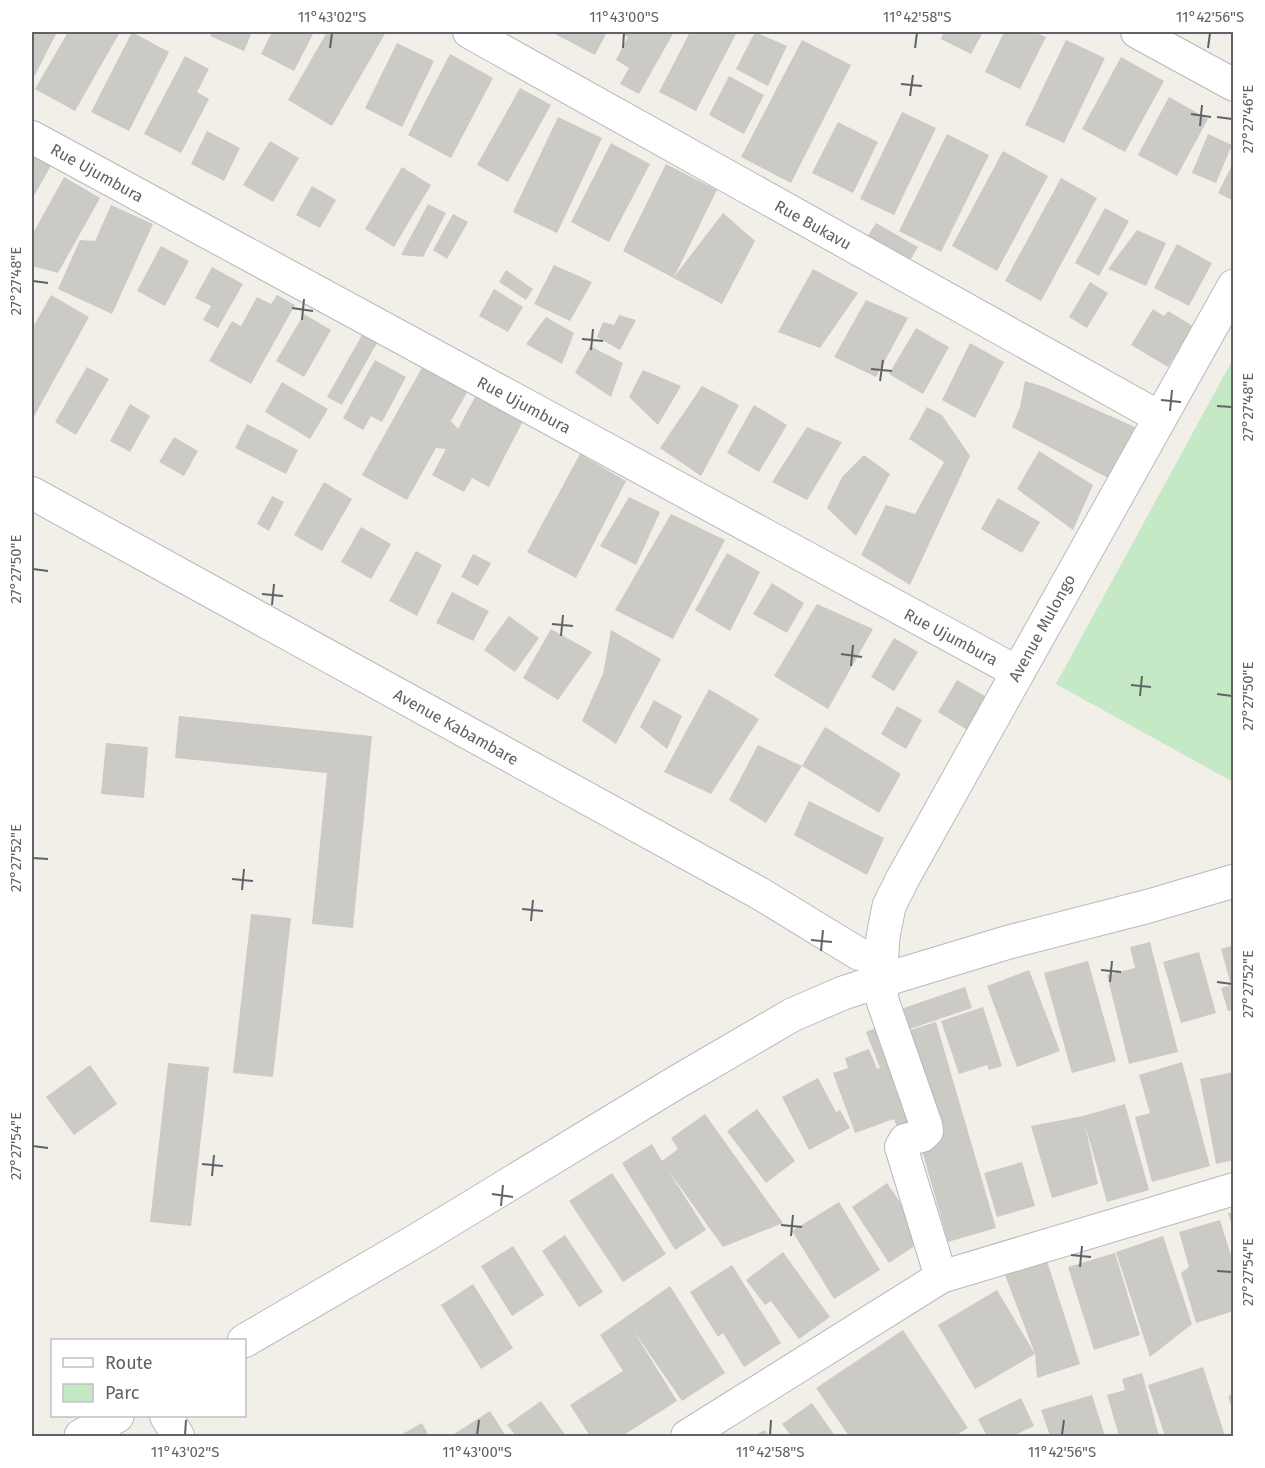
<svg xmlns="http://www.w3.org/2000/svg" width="1265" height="1468" viewBox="0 0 1265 1468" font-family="'Fira Sans',sans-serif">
<rect width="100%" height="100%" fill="#f1efe8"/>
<!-- green -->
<polygon fill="#c5e8c5" points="1233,359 1233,782 1056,684"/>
<!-- building -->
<g fill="#cccac5">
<polygon points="32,32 57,32 32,81"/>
<polygon points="68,32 120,32 75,111 35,89"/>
<polygon points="132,32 169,52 129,131 91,112"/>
<polygon points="213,32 252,32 244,51 210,36"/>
<polygon points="272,32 314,32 294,71 261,54"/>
<polygon points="327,32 386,32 332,126 288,100"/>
<polygon points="553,32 607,32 595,55 553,33"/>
<polygon points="618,32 674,32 639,94 620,84 629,68 616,60 628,37"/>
<polygon points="690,32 737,32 696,111 659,92"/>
<polygon points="755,32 787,46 768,86 736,69"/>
<polygon points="944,32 983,32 971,54 941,39"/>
<polygon points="1004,32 1034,32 1046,37 1020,89 985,72"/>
<polygon points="802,40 851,65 791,183 741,157"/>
<polygon points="1066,40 1105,58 1064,143 1025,125"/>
<polygon points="397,43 434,61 402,127 365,108"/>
<polygon points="450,54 493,78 451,158 408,135"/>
<polygon points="185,56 209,69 197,92 209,99 181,153 144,134"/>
<polygon points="1121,57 1164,81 1125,152 1082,129"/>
<polygon points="729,76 764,95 744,134 709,115"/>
<polygon points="520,88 551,105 508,182 477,165"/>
<polygon points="1169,97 1208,119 1177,176 1138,155"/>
<polygon points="902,112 936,128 894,215 860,199"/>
<polygon points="558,117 602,138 557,233 513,212"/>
<polygon points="838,122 878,142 853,193 812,173"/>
<polygon points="207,131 240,148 224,181 191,164"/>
<polygon points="947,134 989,155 941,252 899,231"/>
<polygon points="1208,134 1232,145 1216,183 1192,173"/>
<polygon points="270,141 299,158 273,202 243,185"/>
<polygon points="611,143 650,164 609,242 571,222"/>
<polygon points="1003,151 1048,176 997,271 952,246"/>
<polygon points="32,152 52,164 32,199"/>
<polygon points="1234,161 1234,201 1218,193"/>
<polygon points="666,164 717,190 674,277 723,213 755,241 722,304 623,251"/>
<polygon points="402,167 431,185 394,247 365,229"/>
<polygon points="64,177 100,198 58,273 32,266 32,235"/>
<polygon points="1061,178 1097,198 1041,301 1005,281"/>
<polygon points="312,186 336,200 320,228 296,215"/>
<polygon points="428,204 446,213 423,257 401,255"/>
<polygon points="111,205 153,224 112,314 58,289 80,240 95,241"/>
<polygon points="1105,208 1129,221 1099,276 1075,263"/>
<polygon points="453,214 468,222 447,259 433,250"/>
<polygon points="876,223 918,247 909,262 867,237"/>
<polygon points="1137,230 1166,243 1146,286 1108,269"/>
<polygon points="1177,244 1212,263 1189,306 1154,288"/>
<polygon points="161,246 189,261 165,306 137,291"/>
<polygon points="554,265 592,282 570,321 534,304"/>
<polygon points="212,267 243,284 218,328 203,320 211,306 195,298"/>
<polygon points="813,269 858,293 820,348 778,332"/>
<polygon points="506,270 533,289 526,300 499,282"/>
<polygon points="1090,282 1108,293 1087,328 1069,317"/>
<polygon points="494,289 523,307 508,332 479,316"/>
<polygon points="51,295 89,317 32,420 32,329"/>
<polygon points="277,295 295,305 251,384 209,361 232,321 241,326 257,297 271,304"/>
<polygon points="866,300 908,318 876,377 834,357"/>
<polygon points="1153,309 1164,316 1168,311 1193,326 1168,367 1131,345"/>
<polygon points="304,314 331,330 304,377 276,361"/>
<polygon points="619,315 636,320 620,350 597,337 603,322 614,325"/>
<polygon points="546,317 574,333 562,364 526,344"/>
<polygon points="916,328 949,347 923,394 889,374"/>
<polygon points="362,335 377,343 342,405 327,397"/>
<polygon points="970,343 1004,362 975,418 942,400"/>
<polygon points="590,346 623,363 611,397 575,373"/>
<polygon points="375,360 406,377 382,422 371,416 363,430 343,418"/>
<polygon points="424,364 469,389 451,421 458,429 476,395 523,421 489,487 472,478 464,492 432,475 446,449 436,448 407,500 362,475"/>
<polygon points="87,367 109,379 76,435 55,422"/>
<polygon points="643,370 681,386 658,425 629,397"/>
<polygon points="1025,381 1045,387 1135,427 1108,478 1012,427 1020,407"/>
<polygon points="282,382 328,409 310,439 265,412"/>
<polygon points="702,386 739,405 701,476 660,448"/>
<polygon points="130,404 150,416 130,452 110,441"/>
<polygon points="754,405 787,425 759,472 727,453"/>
<polygon points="927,407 942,415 970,456 910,585 861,555 886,505 915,514 944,462 909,439"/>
<polygon points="247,424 298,450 286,474 235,448"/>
<polygon points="807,427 842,442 807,500 772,482"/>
<polygon points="174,437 198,451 184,476 159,462"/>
<polygon points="1039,451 1093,485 1073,530 1017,489"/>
<polygon points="580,454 626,481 576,578 527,552"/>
<polygon points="864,455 890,474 856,536 827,508 842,477"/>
<polygon points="324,482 352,499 322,551 294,535"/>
<polygon points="272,496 284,502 269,531 257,524"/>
<polygon points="629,497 660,512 636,565 600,546"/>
<polygon points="998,498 1040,522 1022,553 981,529"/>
<polygon points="671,514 725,540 673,639 615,610"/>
<polygon points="361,527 391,544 371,579 341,562"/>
<polygon points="416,551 442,565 417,616 389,601"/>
<polygon points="727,553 760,572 730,631 695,610"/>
<polygon points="473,554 491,563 478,586 461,577"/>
<polygon points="772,583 804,603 787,633 753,614"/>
<polygon points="452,592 489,611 473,641 436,623"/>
<polygon points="817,604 873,629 828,709 774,676"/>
<polygon points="509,616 539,638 515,672 484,650"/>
<polygon points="551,629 592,652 558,700 523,678"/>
<polygon points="611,630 661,659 616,744 582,721 603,674"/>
<polygon points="894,638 918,652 894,691 871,677"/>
<polygon points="957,680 988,698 969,731 938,712"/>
<polygon points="709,689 759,719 711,794 664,772"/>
<polygon points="654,700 682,716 667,749 640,727"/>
<polygon points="897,706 922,720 906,749 881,734"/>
<polygon points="179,716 372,736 353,928 312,924 327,773 175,758"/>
<polygon points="825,727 901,774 879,813 802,766 766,823 729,800 758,745 802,766"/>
<polygon points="106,743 148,747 144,798 101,794"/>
<polygon points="809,801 884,838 867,875 794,835"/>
<polygon points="251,914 291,918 273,1077 233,1073"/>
<polygon points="1150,942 1178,1052 1129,1064 1107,975 1135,968 1130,947"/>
<polygon points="1234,945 1234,1010 1228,1011 1221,988 1231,985 1221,949"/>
<polygon points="1199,952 1216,1013 1181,1023 1163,962"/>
<polygon points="1088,961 1116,1061 1072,1073 1044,973"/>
<polygon points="1029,970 1060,1051 1017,1067 987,986"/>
<polygon points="965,987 972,1008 898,1033 892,1012"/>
<polygon points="983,1007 1002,1066 989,1070 987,1065 959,1074 941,1021"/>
<polygon points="936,1022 996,1228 948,1242 919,1140 943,1133 929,1087 897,1034"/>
<polygon points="885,1024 924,1129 901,1138 894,1119 855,1133 833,1073 848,1068 845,1058 869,1049 877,1069 880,1068 866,1032"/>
<polygon points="1182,1062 1210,1166 1152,1182 1135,1117 1150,1113 1139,1075"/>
<polygon points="168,1063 209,1067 191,1226 150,1222"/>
<polygon points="90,1065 117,1104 74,1135 46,1097"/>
<polygon points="1234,1072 1234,1160 1216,1164 1200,1079"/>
<polygon points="818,1078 836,1112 840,1110 850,1128 809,1150 782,1097"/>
<polygon points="1125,1104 1149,1190 1107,1202 1085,1125 1098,1184 1052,1198 1031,1126 1083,1116"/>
<polygon points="757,1109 795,1161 766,1183 727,1131"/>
<polygon points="705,1114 783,1223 723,1247 668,1170 706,1230 675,1250 622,1163 652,1144 662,1161 678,1149 671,1138"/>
<polygon points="1022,1162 1035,1206 997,1217 984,1173"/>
<polygon points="612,1173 666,1254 623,1282 569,1201"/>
<polygon points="887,1183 925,1239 889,1263 852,1207"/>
<polygon points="839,1202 880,1270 834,1299 792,1231"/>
<polygon points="1234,1212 1234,1230 1233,1230 1228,1213"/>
<polygon points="1220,1220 1234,1265 1234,1311 1196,1323 1181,1273 1189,1267 1179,1232"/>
<polygon points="565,1235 603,1292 579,1307 542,1251"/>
<polygon points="1163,1236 1192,1324 1150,1357 1116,1252"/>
<polygon points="513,1246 544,1295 512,1316 481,1266"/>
<polygon points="783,1252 830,1317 799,1339 771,1301 765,1305 746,1280"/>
<polygon points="1115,1253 1140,1335 1094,1350 1068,1267"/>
<polygon points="1047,1261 1080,1364 1037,1378 1035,1354 975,1389 938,1325 997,1290 1035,1354 1005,1275"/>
<polygon points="732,1265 781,1343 744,1367 723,1333 718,1337 690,1292"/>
<polygon points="473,1284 513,1348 481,1369 441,1305"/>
<polygon points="670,1286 725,1373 682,1401 633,1330 677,1401 622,1436 590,1436 570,1405 623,1371 600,1335"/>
<polygon points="903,1330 968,1428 955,1436 849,1436 816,1388"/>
<polygon points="1203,1367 1225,1436 1165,1436 1148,1385"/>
<polygon points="1142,1373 1159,1436 1119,1436 1107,1395 1125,1390 1122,1379"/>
<polygon points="1234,1394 1234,1412 1233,1412 1228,1396"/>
<polygon points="1092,1395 1105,1436 1050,1436 1041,1410"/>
<polygon points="1021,1398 1034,1426 1013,1436 987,1436 978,1419"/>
<polygon points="541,1401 566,1436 516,1436 507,1425"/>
<polygon points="812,1403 835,1436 791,1436 782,1424"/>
<polygon points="490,1411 506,1436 451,1436"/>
<polygon points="422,1423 429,1436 399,1436"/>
<polygon points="764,1430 769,1436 755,1436"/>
</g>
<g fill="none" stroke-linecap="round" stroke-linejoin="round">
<defs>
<g id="street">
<polyline points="469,32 1159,417"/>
<polyline points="1137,32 1234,85"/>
<polyline points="32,137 1017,672"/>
<polyline points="32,493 759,893 859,954 880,959"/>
<polyline points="880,981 883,1002 926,1125 927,1131 922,1136 905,1140 901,1147 941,1277"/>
<polyline points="166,1416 178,1436"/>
<polyline points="687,1436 941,1277 1234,1189"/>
</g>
<g id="secondary">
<polyline points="880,981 883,937 889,906 903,878 1234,286"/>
<polyline points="244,1341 419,1239 677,1082 792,1015 843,993 880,981 1009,942 1149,906 1234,881"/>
<polyline points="81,1436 117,1416"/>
</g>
</defs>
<!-- street casing -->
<use href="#street" stroke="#b5b8bc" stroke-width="34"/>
<!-- secondary casing -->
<use href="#secondary" stroke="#b6babf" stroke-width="35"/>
<!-- street -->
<use href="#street" stroke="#fff" stroke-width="32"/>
<!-- secondary -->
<use href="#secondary" stroke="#fff" stroke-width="33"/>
</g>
<!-- ticks -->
<path fill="none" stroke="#5f6368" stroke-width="2" d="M 330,48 L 332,33M 623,48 L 624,33M 915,48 L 917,33M 1208,48 L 1210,33M 901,84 L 922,86M 910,96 L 913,75M 1191,114 L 1211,117M 1217,117 L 1232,119M 1200,126 L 1202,105M 33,281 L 48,283M 292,308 L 313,311M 302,320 L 304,299M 582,339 L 603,341M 591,350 L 593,329M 871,369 L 892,371M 880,381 L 883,360M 1161,400 L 1181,402M 1217,406 L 1232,407M 1170,411 L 1172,390M 33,569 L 48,571M 262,594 L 283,596M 272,605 L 274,584M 552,624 L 573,626M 561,636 L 563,615M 841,654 L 862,657M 851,666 L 853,645M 1131,685 L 1151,687M 1217,694 L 1232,696M 1140,696 L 1142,676M 33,858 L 48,859M 232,879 L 253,881M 242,890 L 244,869M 522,909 L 543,911M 531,921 L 533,900M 811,940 L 832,942M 821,951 L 823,930M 1101,970 L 1121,972M 1110,982 L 1112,961M 1217,982 L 1232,984M 33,1146 L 48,1148M 202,1164 L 223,1166M 212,1176 L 214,1155M 492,1194 L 513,1197M 501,1206 L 503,1185M 781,1225 L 802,1227M 791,1236 L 793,1215M 1071,1255 L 1091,1257M 1080,1267 L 1082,1246M 1217,1271 L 1232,1272M 185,1435 L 186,1420M 477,1435 L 479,1420M 770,1435 L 771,1420M 1062,1435 L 1064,1420"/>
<g text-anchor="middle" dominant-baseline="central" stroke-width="4.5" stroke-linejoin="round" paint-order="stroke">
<!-- street labels -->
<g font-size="16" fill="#5f6368" stroke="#fff">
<text transform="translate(97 173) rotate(29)">Rue Ujumbura</text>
<text transform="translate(813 225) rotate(29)">Rue Bukavu</text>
<text transform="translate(524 405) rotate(28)">Rue Ujumbura</text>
<text transform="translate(1042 628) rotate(-61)">Avenue Mulongo</text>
<text transform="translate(951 637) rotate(28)">Rue Ujumbura</text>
<text transform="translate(456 727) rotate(29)">Avenue Kabambare</text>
</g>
</g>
<!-- border -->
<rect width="1265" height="1468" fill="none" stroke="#ffffff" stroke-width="66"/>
<!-- legend -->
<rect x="51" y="1339" width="195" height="78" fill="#ffffff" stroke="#bfc1c3" stroke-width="1.5"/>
<rect x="63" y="1358" width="30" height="9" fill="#ffffff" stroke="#bfc1c3" stroke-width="1.5"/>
<text x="105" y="1369" font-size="18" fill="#5f6368">Route</text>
<rect x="63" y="1384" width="30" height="18" fill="#c5e8c5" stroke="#bfc1c3" stroke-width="1.5"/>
<text x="105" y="1399" font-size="18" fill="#5f6368">Parc</text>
<rect x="33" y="33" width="1199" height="1402" fill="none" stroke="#5f6368" stroke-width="2"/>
<g font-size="15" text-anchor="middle" fill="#5f6368">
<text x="332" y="22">11°43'02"S</text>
<text x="624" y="22">11°43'00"S</text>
<text x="917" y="22">11°42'58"S</text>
<text x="1210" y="22">11°42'56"S</text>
<text transform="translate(1248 119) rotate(-90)" y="5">27°27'46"E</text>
<text transform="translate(16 281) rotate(-90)" y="5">27°27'48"E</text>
<text transform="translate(1248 407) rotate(-90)" y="5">27°27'48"E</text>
<text transform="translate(16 569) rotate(-90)" y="5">27°27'50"E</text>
<text transform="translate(1248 696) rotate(-90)" y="5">27°27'50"E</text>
<text transform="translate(16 858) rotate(-90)" y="5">27°27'52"E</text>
<text transform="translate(1248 984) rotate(-90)" y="5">27°27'52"E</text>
<text transform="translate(16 1146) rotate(-90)" y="5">27°27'54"E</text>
<text transform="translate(1248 1272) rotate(-90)" y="5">27°27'54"E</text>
<text x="185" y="1457">11°43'02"S</text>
<text x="477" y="1457">11°43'00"S</text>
<text x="770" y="1457">11°42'58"S</text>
<text x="1062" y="1457">11°42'56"S</text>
</g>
</svg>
